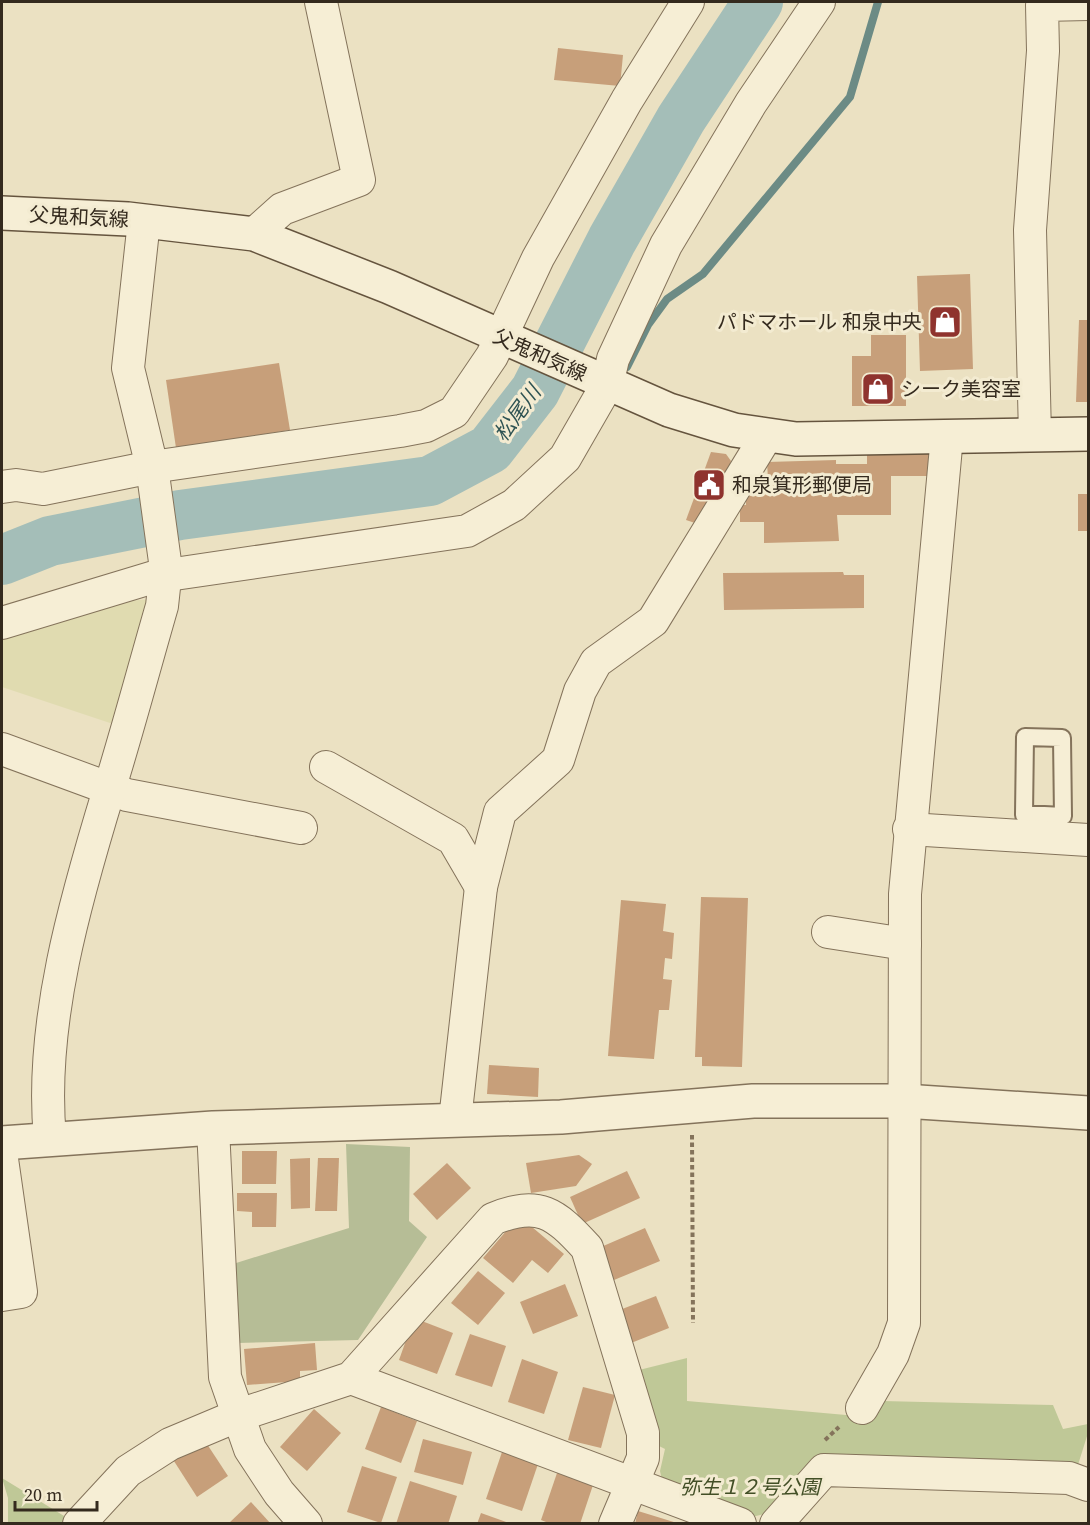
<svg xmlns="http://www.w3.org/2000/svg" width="1090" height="1525" viewBox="0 0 1090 1525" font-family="'Source Serif 4','Noto Sans JP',serif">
<rect width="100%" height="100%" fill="#ebe1c2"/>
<!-- farmland -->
<polygon fill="#e0dbb0" points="151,599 116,725 2,687 2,637 116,602"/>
<!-- green -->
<g fill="#bfc897">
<polygon points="687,1358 687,1401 846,1415 875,1411 882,1401 1053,1405 1063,1429 1088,1424 1088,1433 1077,1468 839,1459 764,1514 748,1518 662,1480 660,1471 665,1449 657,1445 635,1371"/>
<polygon points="2,1478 69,1519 66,1523 8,1523 8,1498"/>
</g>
<!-- cemetery -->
<polygon fill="#b6bd96" points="346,1144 410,1147 409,1221 427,1237 358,1340 237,1343 233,1264 349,1228"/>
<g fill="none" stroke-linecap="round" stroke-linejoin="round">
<!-- stream -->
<polyline stroke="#6c8b85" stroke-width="8" points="627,367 648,325 667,299 703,274 850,97 878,2"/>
<!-- river -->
<polyline stroke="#a4beb8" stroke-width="50" points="2,560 50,541 180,515 430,481 490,449 535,391 612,240 681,119 758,2"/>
</g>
<!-- building -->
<g fill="#c79f7a">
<polygon points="558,48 623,55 620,86 554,80"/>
<polygon points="970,274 973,369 920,371 917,276"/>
<polygon points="1079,320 1088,320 1088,402 1076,402"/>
<polygon points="871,335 906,335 906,406 852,406 852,356 871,356"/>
<polygon points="279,363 290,430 176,448 166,380"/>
<polygon points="711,452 726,454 731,461 724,481 698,524 686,520"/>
<polygon points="867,453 930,453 931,476 891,476 891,515 837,515 839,541 764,543 764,522 740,522 740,505 746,505 746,496 758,496 758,480 768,479 767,462 836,460 836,464 867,464"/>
<rect x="1078" y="494" width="10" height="37"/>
<polygon points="843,572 844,575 864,575 864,608 724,610 723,573"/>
<polygon points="701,897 748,898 742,1067 702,1066 702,1057 695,1057"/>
<polygon points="621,900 666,904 663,931 674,933 672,959 665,958 663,979 672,980 669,1010 659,1010 654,1059 608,1056"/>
<polygon points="489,1065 539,1068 538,1097 487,1094"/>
<polygon points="242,1151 277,1151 276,1184 242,1184"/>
<polygon points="579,1155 592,1164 576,1186 531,1193 526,1163"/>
<polygon points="310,1158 310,1208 291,1209 290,1159"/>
<polygon points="318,1158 339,1158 337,1211 315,1211"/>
<polygon points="447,1163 471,1188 437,1220 413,1194"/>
<polygon points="627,1171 640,1198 582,1224 570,1197"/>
<polygon points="237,1193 277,1193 276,1227 252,1227 252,1212 237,1211"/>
<polygon points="519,1216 564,1254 548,1273 532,1260 513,1283 483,1258"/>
<polygon points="645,1228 660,1261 614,1280 601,1247"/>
<polygon points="478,1271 505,1293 478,1325 451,1303"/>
<polygon points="565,1284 578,1316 533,1334 520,1302"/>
<polygon points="656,1296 669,1328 631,1343 617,1311"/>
<polygon points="414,1318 453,1333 437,1374 399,1360"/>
<polygon points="470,1334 506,1346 492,1387 455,1375"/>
<polygon points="315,1343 317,1370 300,1371 300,1381 247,1385 244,1349"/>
<polygon points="522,1359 558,1372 544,1414 508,1402"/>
<polygon points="583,1387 615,1395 601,1448 568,1440"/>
<polygon points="381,1407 417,1421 401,1463 365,1449"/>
<polygon points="314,1409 341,1433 307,1471 280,1447"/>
<polygon points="203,1438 228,1476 197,1497 172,1458"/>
<polygon points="423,1439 472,1452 463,1485 414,1472"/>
<polygon points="502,1452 538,1464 522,1511 486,1499"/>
<polygon points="362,1466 397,1477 381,1523 347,1512"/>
<polygon points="557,1473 593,1485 580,1524 551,1524 541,1520"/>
<polygon points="410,1481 457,1496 448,1524 396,1524"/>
<polygon points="251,1502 271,1524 228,1524"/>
<polygon points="638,1511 677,1523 677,1524 635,1524"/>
<polygon points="481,1513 509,1523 509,1524 477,1524"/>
</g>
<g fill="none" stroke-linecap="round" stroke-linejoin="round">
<defs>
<polyline id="service" points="1042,837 1044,815 1063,816 1062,738 1025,737 1024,815 1044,815"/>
<g id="minor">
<polyline points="254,234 282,209 359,180 321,2"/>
<polyline points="1035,435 1030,230 1043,51 1042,5 1088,4"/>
<polyline points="2,487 16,485 43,489 152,467 400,431 426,426 454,412 492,356 538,258 627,100 688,2"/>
<polyline points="2,623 154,577 467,531 514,505 565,458 607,385 613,359 666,245 751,103 819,2"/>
<polyline points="2,749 127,795 301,828"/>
<polyline points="326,767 453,839 481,887"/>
<polyline points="909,829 1088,840"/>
<polyline points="828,932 905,944"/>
<polyline points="455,1120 481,887 500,812 558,760 580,691 596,662 653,621 767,435"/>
<polyline points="213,1128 225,1377 250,1449 279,1493 306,1524"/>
<path d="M 50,1138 C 39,1024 76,898 109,790 C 128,729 144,668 162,606 L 166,569 L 152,467 L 128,368 L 144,221"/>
<polyline points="2,1159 21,1292 2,1295"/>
<polyline points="351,1378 740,1524"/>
<polyline points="862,1408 893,1354 904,1323 905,894 947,436"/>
<path d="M 79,1524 L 128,1471 L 170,1444 L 239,1415 L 351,1378 L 493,1219 C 539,1200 555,1213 587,1248 L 643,1433 L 643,1458 L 615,1524"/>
<polyline points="776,1524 824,1470 1069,1478 1088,1485"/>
</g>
<polyline id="tertiary" points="2,1143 213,1128 561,1117 753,1101 904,1101 1088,1113"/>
<polyline id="secondary" points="2,213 128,219 254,234 389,287 669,410 734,430 796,439 1088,434"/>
</defs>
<!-- service casing -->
<use href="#service" stroke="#84735b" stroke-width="20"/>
<!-- minor casing -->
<use href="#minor" stroke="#84735b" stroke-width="34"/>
<!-- tertiary casing -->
<use href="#tertiary" stroke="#84735b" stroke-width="36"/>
<!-- secondary casing -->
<use href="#secondary" stroke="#65543e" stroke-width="36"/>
<!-- path -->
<g stroke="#84735b" stroke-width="4" stroke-dasharray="4.5 3" stroke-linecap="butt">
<polyline points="692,1135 693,1323"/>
<polyline points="825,1440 839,1427"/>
</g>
<!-- service -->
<use href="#service" stroke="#f6eed5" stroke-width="16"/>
<!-- minor -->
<use href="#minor" stroke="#f6eed5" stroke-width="32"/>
<!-- tertiary -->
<use href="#tertiary" stroke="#f6eed5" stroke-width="33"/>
<!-- secondary -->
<use href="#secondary" stroke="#f6eed5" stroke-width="33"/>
</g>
<!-- icons -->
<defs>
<symbol id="shop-square" viewBox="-11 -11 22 22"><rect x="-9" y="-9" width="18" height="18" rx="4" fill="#8f332e" stroke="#f3ebd1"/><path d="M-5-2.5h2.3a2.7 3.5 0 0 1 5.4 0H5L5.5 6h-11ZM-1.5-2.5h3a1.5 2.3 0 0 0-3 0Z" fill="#fff"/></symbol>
<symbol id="civic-square" viewBox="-11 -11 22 22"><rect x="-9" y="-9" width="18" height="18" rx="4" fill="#8f332e" stroke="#f3ebd1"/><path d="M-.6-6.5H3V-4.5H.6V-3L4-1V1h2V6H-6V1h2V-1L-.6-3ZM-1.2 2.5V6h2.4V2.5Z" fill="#fff"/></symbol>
</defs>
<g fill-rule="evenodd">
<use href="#shop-square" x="926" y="303" width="38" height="38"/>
<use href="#shop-square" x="859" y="370" width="38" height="38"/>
<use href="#civic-square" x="690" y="466" width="38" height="38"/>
</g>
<g text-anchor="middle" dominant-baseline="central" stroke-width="6" stroke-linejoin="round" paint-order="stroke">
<!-- street labels -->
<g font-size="20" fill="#342a1e" stroke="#f3ebd1">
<text transform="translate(79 217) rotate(3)">父鬼和気線</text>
<text transform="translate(540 355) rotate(24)">父鬼和気線</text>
</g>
<!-- poi labels -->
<g font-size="20" fill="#342a1e" stroke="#f3ebd1" text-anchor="start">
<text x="922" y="322" text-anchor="end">パドマホール 和泉中央</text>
<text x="901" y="389">シーク美容室</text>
<text x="732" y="485">和泉箕形郵便局</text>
</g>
<!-- park labels -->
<g font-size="20" font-style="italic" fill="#424f26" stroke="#f3ebd1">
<text x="750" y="1487">弥生１２号公園</text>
</g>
<!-- water labels -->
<g font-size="21" font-style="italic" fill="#2e5353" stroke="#f3ebd1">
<text transform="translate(517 413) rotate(-54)">松尾川</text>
</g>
</g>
<!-- border -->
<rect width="1090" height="1525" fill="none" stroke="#342a1e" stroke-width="6"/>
<!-- scale -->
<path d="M15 1501v9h82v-9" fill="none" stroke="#342a1e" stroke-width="3"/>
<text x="24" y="1501" font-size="18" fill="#342a1e" stroke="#f3ebd1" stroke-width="4.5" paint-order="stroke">20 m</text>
</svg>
